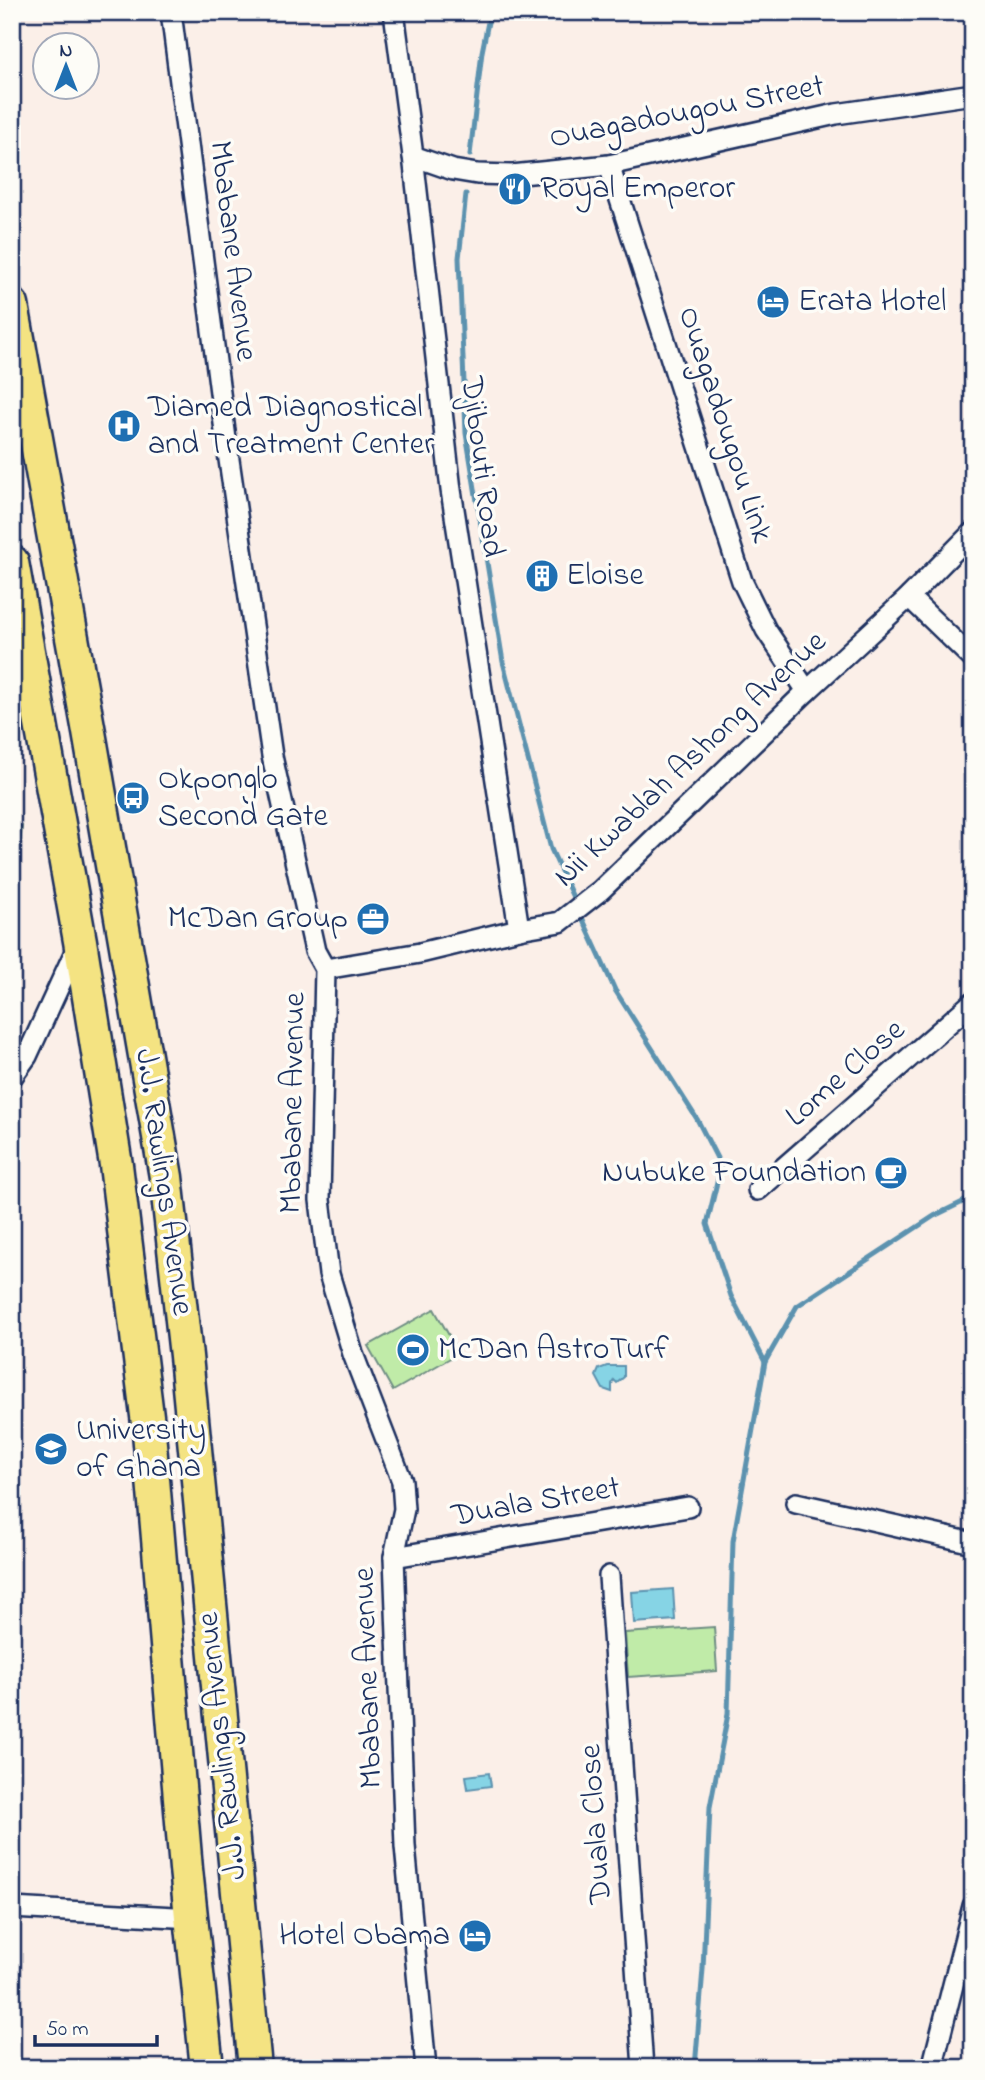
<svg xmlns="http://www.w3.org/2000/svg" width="985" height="2080" viewBox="0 0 985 2080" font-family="'Indie Flower',sans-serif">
<rect width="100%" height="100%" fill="#fbefe8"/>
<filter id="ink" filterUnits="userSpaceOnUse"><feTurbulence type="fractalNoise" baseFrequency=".0143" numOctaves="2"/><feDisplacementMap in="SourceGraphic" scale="14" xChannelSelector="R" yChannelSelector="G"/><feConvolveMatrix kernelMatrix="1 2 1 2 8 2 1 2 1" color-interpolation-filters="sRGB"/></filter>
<g filter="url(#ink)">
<!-- green -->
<g fill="#c0eba8" stroke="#6e8d83" stroke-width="2">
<polygon points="12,826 22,826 12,920"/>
<polygon points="434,1309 459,1353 393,1391 368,1346"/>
<polygon points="714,1627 717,1671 628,1677 625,1633"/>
</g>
<!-- water -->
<g fill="#86d4e5" stroke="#5b92af" stroke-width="2">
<polygon points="607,1366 624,1366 624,1377 617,1383 614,1380 612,1384 612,1392 603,1389 596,1376 599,1369"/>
<polygon points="673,1589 675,1620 634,1623 632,1592"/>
<polygon points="489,1773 491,1786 468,1789 466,1776"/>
</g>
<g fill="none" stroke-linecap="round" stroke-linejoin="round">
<!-- stream -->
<g stroke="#5b92af" stroke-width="5">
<polyline points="470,155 482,52 490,12"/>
<polyline points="466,194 459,258 466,433 503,662 551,849 576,904"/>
<polyline points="580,913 615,990 697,1119 721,1166 707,1224 731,1296 765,1362 733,1541 728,1714 710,1807 703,1969 695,2068"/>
<polyline points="765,1362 797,1306 934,1216 973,1197"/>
</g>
<defs>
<g id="minor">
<polyline points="171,12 226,439 272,756 315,951 325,969 320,1200 329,1274 353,1354 402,1481 404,1509 394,1557 405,1846 426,2068"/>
<polyline points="394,12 413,156 451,490 519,929"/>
<polyline points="413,156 453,170 477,174 512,175 609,165 836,114 973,94"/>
<polyline points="609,165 742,581 766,630 807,691"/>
<polyline points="909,597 973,659"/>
<polyline points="325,969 420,953 519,929 560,922 601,890 807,691 909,597 973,532"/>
<polyline points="12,1077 27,1056 78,945"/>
<polyline points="758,1190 973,1002"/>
<polyline points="796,1503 973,1543"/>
<polyline points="394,1557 688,1507"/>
<polyline points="609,1576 643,2068"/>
<polyline points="12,1908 193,1918"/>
<polyline points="932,2068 973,1906"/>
</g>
<g id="trunk">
<polyline points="12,305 89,732 166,1177 186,1356 255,2068"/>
<polyline points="12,562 80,941 116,1165 149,1432 186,1869 207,2068"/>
</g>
</defs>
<!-- minor casing -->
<use href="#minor" stroke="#1b2f5e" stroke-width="24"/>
<!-- trunk casing -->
<use href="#trunk" stroke="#1b2f5e" stroke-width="37"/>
<!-- minor -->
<use href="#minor" stroke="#fdfcf7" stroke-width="19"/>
<!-- trunk -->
<use href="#trunk" stroke="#f4e382" stroke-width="32"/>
</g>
</g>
<!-- icons -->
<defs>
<symbol id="restaurant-disc" viewBox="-11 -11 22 22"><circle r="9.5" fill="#1f6fb2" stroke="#fdfcf7"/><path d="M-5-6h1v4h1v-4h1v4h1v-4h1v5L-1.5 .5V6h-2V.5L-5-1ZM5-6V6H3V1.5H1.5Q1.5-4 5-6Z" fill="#fff"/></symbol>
<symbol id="hotel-disc" viewBox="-11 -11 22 22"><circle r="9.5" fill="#1f6fb2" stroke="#fdfcf7"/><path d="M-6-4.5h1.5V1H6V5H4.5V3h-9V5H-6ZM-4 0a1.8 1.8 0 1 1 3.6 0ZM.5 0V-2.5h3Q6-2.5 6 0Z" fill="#fff"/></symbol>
<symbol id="hospital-disc" viewBox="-11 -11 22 22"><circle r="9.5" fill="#1f6fb2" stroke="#fdfcf7"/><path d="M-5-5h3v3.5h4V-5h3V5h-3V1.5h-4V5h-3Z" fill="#fff"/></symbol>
<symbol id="building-disc" viewBox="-11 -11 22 22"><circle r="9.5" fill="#1f6fb2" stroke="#fdfcf7"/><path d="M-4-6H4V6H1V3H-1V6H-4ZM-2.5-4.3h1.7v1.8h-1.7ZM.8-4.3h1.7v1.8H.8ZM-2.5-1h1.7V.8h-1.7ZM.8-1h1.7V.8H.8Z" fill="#fff"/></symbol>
<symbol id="bus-disc" viewBox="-11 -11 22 22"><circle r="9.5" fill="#1f6fb2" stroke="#fdfcf7"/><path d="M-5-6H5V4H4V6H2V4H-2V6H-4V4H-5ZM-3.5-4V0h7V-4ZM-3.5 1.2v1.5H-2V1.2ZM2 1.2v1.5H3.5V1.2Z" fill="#fff"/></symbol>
<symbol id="office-disc" viewBox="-11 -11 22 22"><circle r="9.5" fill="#1f6fb2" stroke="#fdfcf7"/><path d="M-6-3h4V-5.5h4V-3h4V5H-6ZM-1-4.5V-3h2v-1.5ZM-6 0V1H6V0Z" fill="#fff"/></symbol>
<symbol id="cafe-disc" viewBox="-11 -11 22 22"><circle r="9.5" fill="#1f6fb2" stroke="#fdfcf7"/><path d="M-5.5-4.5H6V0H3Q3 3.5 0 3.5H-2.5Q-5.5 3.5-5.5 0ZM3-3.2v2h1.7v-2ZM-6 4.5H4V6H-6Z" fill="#fff"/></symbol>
<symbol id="stadium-disc" viewBox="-11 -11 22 22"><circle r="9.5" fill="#1f6fb2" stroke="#fdfcf7"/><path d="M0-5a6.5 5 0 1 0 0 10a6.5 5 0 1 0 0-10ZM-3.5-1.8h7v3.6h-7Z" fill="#fff"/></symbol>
<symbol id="university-disc" viewBox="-11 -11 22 22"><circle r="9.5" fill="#1f6fb2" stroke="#fdfcf7"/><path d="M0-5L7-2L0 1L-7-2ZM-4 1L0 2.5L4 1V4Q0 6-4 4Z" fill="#fff"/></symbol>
</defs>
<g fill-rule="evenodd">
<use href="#restaurant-disc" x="496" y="170" width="38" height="38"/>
<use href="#hotel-disc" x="754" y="283" width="38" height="38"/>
<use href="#hospital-disc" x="105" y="407" width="38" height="38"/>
<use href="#building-disc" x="523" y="557" width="38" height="38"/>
<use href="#bus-disc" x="114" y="779" width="38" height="38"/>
<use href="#office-disc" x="354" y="900" width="38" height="38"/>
<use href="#cafe-disc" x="872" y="1154" width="38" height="38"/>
<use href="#stadium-disc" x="394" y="1331" width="38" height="38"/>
<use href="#university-disc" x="32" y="1430" width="38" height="38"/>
<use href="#hotel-disc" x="456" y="1917" width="38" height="38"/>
</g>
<g text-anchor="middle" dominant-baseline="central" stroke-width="7" stroke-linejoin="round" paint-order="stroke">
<!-- street labels -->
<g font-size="32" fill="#1b2f5e" stroke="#fdfcf7">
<text transform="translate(687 113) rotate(-11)">Ouagadougou Street</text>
<text transform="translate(232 251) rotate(83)">Mbabane Avenue</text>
<text transform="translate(724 425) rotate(72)">Ouagadougou Link</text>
<text transform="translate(481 467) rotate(83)">Djibouti Road</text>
<text transform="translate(691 760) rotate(-43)">Nii Kwablah Ashong Avenue</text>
<text transform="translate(846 1074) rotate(-41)">Lome Close</text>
<text transform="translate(294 1103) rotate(-89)">Mbabane Avenue</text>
<text transform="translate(163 1182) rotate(82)">J.J. Rawlings Avenue</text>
<text transform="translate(536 1503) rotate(-10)">Duala Street</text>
<text transform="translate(369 1678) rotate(-92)">Mbabane Avenue</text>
<text transform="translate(223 1746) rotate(-96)">J.J. Rawlings Avenue</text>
<text transform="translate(597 1824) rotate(-94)">Duala Close</text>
</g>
<!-- poi labels -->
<g font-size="32" fill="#1b2f5e" stroke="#fdfcf7" text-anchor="start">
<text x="540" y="189">Royal Emperor</text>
<text x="798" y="302">Erata Hotel</text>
<text x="148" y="408">Diamed Diagnostical<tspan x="148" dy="37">and Treatment Center</tspan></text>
<text x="566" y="576">Eloise</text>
<text x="158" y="780">Okponglo<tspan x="158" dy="37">Second Gate</tspan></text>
<text x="348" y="919" text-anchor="end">McDan Group</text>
<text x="866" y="1173" text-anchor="end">Nubuke Foundation</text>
<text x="438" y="1350">McDan AstroTurf</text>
<text x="76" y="1431">University<tspan x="76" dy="37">of Ghana</tspan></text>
<text x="450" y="1936" text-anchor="end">Hotel Obama</text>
</g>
</g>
<!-- margin -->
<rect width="985" height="2080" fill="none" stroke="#fdfcf7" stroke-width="42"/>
<rect x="21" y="21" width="943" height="2038" fill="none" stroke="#1b2f5e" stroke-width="2.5" filter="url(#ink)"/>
<!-- north arrow -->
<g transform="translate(66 66)"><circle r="33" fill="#fdfcf7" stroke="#a3aaba" stroke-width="2"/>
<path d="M0-5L12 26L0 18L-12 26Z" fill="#1f6fb2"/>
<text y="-10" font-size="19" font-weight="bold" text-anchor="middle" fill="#1b2f5e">N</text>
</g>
<!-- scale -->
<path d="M35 2035v10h122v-10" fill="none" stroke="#1b2f5e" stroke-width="3.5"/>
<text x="46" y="2035" font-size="21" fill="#1b2f5e" stroke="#fdfcf7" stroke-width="5" paint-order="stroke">50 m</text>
</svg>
